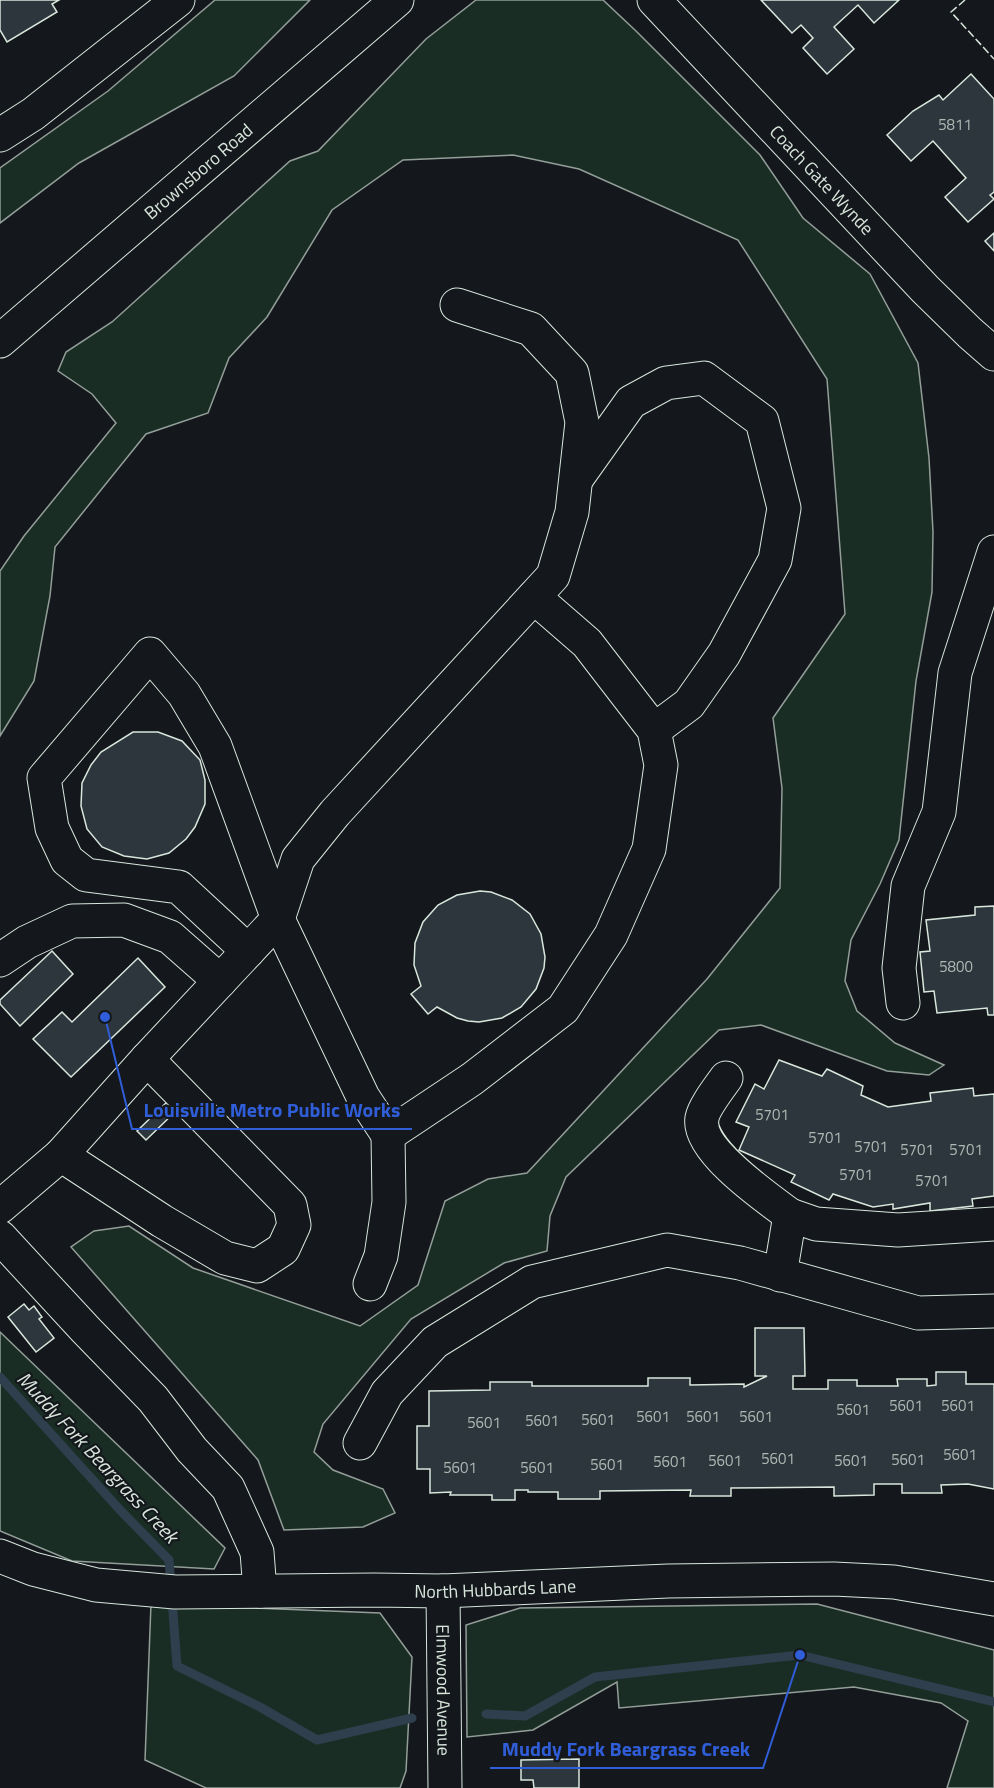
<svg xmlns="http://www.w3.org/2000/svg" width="994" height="1788" viewBox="0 0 994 1788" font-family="'Titillium Web',sans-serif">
<rect width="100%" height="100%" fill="#14181c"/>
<!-- green -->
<g fill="#1a2d24" stroke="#939e99" stroke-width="1.5">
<polygon points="215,0 310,0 234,76 79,163 0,223 0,168 108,91"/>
<polygon points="476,0 603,0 636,31 760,155 803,218 870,274 918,363 929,458 933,532 932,592 916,681 899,840 880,884 851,940 845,981 857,1011 895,1043 944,1065 929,1075 887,1071 761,1025 719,1030 566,1177 550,1216 547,1251 504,1263 411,1319 323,1424 314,1452 333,1470 383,1489 395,1513 363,1527 284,1530 258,1460 71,1247 94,1231 129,1226 193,1268 360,1326 418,1285 445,1201 488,1179 527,1173 707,979 780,888 782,788 773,718 845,614 827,379 738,240 579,169 513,155 403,160 332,210 267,317 229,358 208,413 146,434 55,547 50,596 34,681 0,736 0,571 24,536 116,423 92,394 58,371 66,352 112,322 290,161 318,151 426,39"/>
<polygon points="0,1332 225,1548 214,1569 72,1561 0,1531"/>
<polygon points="151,1604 380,1613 412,1657 406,1771 400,1788 206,1788 145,1760"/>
<polygon points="817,1604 994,1650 994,1788 947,1788 968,1721 941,1703 854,1687 619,1708 617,1682 533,1730 467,1737 466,1625 520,1608"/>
</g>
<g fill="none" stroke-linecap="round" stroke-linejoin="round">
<!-- stream -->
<g stroke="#2f3f4d" stroke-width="9">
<polyline points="0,1377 120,1510 169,1560 177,1666 260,1707 317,1740 412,1718"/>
<polyline points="486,1714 525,1716 595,1677 800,1655 994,1702"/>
</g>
</g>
<!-- building -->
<g fill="#2c363c" stroke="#d8e6dc" stroke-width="1.5">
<polygon points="0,0 59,0 52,4 57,12 7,42 0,30"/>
<polygon points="761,0 899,0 874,23 858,5 834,27 854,49 827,74 803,48 813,38 801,25 792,33"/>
<polygon points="971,74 994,99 994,192 990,195 994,199 968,222 945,197 966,178 933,141 911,161 887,135 913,111 939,95 943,100"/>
<polygon points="994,233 994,251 985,241"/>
<polygon points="133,732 158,732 182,741 200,760 205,780 205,804 195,827 186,839 169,853 147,859 124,856 102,847 87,829 81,806 82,783 91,765 101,752"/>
<polygon points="480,891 491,892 512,900 530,914 541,934 545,957 544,968 536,989 521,1007 502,1018 479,1022 468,1021 457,1018 437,1007 428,1014 411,994 421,986 414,965 415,943 423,922 438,905 457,895"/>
<polygon points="994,906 994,1015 988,1015 987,1008 937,1013 934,991 924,992 920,952 930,951 926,920 975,915 975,907"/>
<polygon points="52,951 73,974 20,1026 0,1004 0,1000"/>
<polygon points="138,958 165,987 71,1077 33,1039 62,1012 72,1022"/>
<polygon points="779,1060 822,1076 827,1069 863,1086 861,1095 888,1107 931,1101 930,1093 973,1088 974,1096 994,1094 994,1196 972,1199 973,1206 930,1211 930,1203 893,1209 893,1204 873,1207 833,1194 829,1200 791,1182 795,1175 739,1150 749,1127 736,1122 755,1084 764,1089"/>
<polygon points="168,1101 177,1110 146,1140 137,1131"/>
<polygon points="24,1304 29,1310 34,1306 42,1317 39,1319 54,1338 36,1352 8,1317"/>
<polygon points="755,1328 804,1328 805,1376 793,1376 793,1389 828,1389 828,1380 857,1380 857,1386 898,1386 897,1379 927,1379 927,1386 936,1385 936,1372 966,1372 966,1384 994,1384 994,1489 968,1484 941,1485 942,1493 902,1493 902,1484 874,1484 874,1495 834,1496 834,1487 731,1488 731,1496 690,1496 691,1490 600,1491 600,1499 558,1499 558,1492 528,1492 528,1490 515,1490 515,1500 492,1500 492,1495 450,1495 451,1492 430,1493 430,1469 417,1469 417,1426 429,1426 429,1391 490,1390 490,1382 532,1382 532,1386 648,1386 648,1378 690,1378 690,1385 744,1384 744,1387 767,1376 755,1376"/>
<polygon points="579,1759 579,1788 534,1788 533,1780 521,1780 521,1760"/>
</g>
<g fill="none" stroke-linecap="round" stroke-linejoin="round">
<defs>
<g id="minor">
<path id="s1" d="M 654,0 L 925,289 L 970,333 L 994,354"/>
<polyline points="0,135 33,114 178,0"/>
<polyline points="577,478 631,402 666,383 704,378 762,421 784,508 775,560 724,654 689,704 654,730"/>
<polyline points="248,951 179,887 86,875 67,860 52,828 44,778 150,654 184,694 215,746 278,919 363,1097 388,1135 472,1079 563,1009 611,935 649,849 661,765 654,730 587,643 534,597"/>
<polyline points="0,960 27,942 72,921 124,920 170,937 220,981"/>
<polyline points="903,1003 899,968 908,886 939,812 955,673 994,552"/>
<path d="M 726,1078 C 719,1088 704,1107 702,1118 C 696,1149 767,1198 790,1215"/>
<polyline points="61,1155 162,1221 225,1258 257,1266 283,1249 294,1225 290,1205 147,1059"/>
<polyline points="0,1207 61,1155 147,1059 278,919 298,859 335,813 553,576 572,512 582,422 572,373 531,329 457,305"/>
<polyline points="0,1237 86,1330 153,1399 192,1450 228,1488 257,1552 260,1591"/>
<polyline points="780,1275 790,1215 816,1224 898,1230 994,1224"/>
<polyline points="370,1284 381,1256 389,1202 388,1135"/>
<polyline points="360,1443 387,1393 435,1342 532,1282 667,1250 740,1263 918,1313 994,1311"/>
<path id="s2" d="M 0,1556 L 33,1569 L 96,1585 L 175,1592 L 374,1590 L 443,1591 L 668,1581 L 834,1579 L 894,1582 L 994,1599"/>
<path id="s3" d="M 443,1591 L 445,1788"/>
</g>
<g id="major">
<path id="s4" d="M 0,341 L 397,0"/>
</g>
</defs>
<!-- minor casing -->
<use href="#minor" stroke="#d8e6dc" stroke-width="35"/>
<!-- major casing -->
<use href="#major" stroke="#d8e6dc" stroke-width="35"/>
<!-- minor -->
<use href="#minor" stroke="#14181c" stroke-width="33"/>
<!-- major -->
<use href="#major" stroke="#14181c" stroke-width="33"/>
<!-- fence -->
<polyline stroke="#d8e6dc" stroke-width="1.5" stroke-dasharray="8 3" stroke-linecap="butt" points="965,0 951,12 994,59"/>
</g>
<g text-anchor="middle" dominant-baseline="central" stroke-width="4.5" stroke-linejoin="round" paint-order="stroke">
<!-- number labels -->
<g font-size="15" fill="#adbab4">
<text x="955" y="124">5811</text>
<text x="956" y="966">5800</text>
<text x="772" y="1114">5701</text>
<text x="825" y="1137">5701</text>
<text x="871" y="1146">5701</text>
<text x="917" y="1149">5701</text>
<text x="966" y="1149">5701</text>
<text x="856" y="1174">5701</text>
<text x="932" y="1180">5701</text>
<text x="906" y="1405">5601</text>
<text x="958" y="1405">5601</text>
<text x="853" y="1409">5601</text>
<text x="653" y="1416">5601</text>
<text x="703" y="1416">5601</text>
<text x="756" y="1416">5601</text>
<text x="598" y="1419">5601</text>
<text x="542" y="1420">5601</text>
<text x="484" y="1422">5601</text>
<text x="960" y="1454">5601</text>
<text x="778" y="1458">5601</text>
<text x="908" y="1459">5601</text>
<text x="725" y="1460">5601</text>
<text x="851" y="1460">5601</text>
<text x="670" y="1461">5601</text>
<text x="607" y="1464">5601</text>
<text x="460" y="1467">5601</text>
<text x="537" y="1467">5601</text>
</g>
<!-- street labels -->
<g font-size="18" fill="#d8e6dc" stroke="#14181c">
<text stroke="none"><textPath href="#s4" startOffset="261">Brownsboro Road</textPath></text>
<text stroke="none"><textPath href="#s1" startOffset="246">Coach Gate Wynde</textPath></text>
<text stroke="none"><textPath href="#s2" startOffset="500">North Hubbards Lane</textPath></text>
<text stroke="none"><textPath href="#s3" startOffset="99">Elmwood Avenue</textPath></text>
</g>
<!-- water labels -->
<g font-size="20" font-style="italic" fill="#d8e6dc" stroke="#14181c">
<text transform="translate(98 1457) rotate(47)">Muddy Fork Beargrass Creek</text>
</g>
</g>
<!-- callouts -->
<path fill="none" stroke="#305dd8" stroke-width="2" d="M105 1017L132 1129H412M800 1655L763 1768H490"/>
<g fill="#305dd8" stroke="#14181c" stroke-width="2">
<circle cx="105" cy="1017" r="6"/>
<circle cx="800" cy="1655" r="6"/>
</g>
<g font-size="20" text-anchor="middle" font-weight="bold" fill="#305dd8" stroke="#14181c" stroke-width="4.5" stroke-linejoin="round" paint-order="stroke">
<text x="272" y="1117">Louisville Metro Public Works</text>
<text x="626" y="1756">Muddy Fork Beargrass Creek</text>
</g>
</svg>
